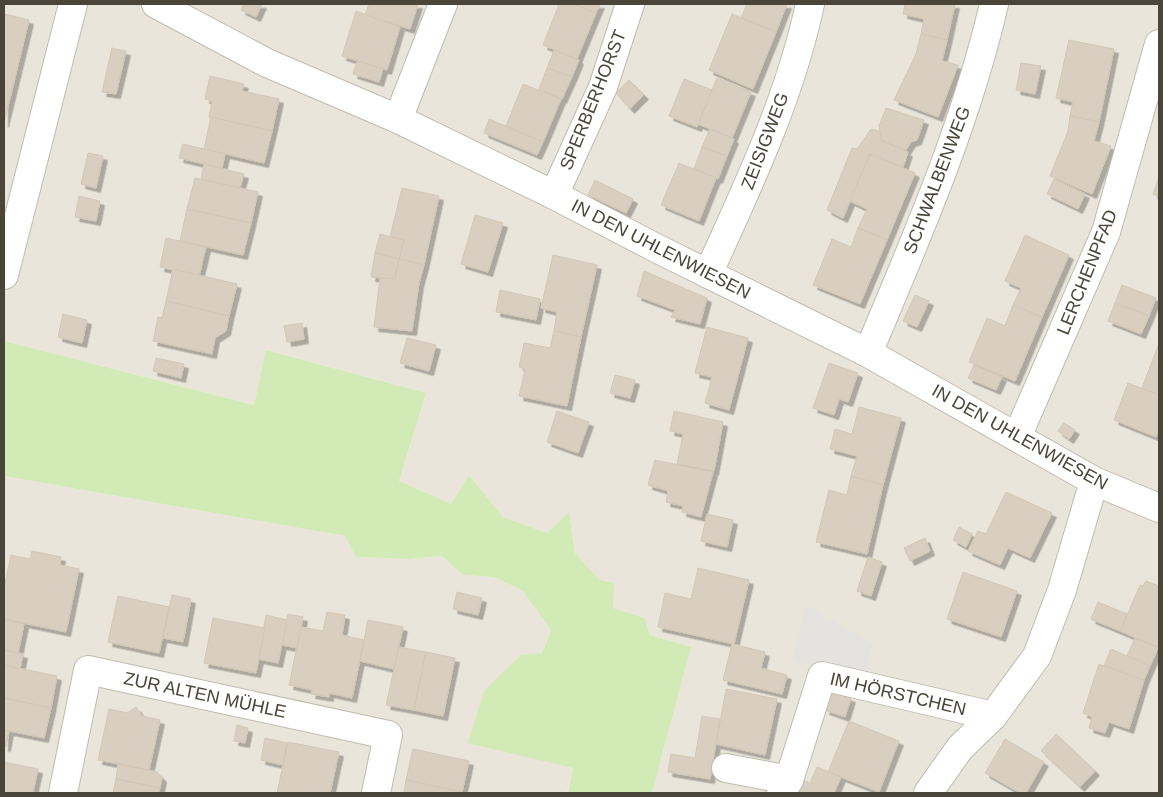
<svg xmlns="http://www.w3.org/2000/svg" width="1163" height="797" viewBox="0 0 1163 797" font-family="Helvetica,sans-serif">
<defs>
<filter id="shadow"><feDropShadow dx="4.5" dy="4.5" stdDeviation="0" flood-color="#0004"/></filter>
</defs>
<rect width="100%" height="100%" fill="#f6f3ec"/>
<!-- residential -->
<g fill="#eae5da">
<polygon points="4,4 1159,4 1159,793 652,793 691,647 650,635 645,618 612,608 599,581 575,553 569,512 547,533 503,517 469,475 451,504 399,481 426,393 267,350 254,405 4,341"/>
<polygon points="4,476 345,536 356,557 408,559 442,556 463,575 494,577 523,591 551,629 542,653 521,655 574,768 567,793 4,793"/>
</g>
<!-- green -->
<polygon fill="#d2eab5" points="4,341 254,405 266,350 426,393 399,481 451,504 469,475 503,517 547,533 569,512 575,553 599,580 614,583 613,608 645,618 650,635 691,647 652,793 568,793 573,768 468,743 484,691 521,655 542,653 551,630 523,591 494,577 463,575 442,556 408,559 356,557 345,536 4,476"/>
<!-- parking -->
<polygon fill="#e5e3e0" points="806,605 873,644 864,677 793,661"/>
<!-- building -->
<g fill="#d8cfc1" stroke="#d3c7b4" filter="url(#shadow)">
<polygon points="244,4 262,4 256,17 241,10"/>
<polygon points="369,4 418,4 410,29 365,15"/>
<polygon points="559,4 574,4 596,13 577,59 543,45"/>
<polygon points="574,4 600,4 596,13"/>
<polygon points="747,4 787,4 776,32 741,18"/>
<polygon points="905,4 955,4 947,40 921,34 924,19 903,14"/>
<polygon points="356,11 400,27 387,70 342,56"/>
<polygon points="5,14 29,20 4,123 4,20"/>
<polygon points="732,14 776,32 753,89 709,70"/>
<polygon points="921,34 947,40 942,61 958,65 938,117 894,100 916,54"/>
<polygon points="1069,40 1114,49 1099,122 1070,116 1073,102 1056,98"/>
<polygon points="112,48 126,51 116,94 102,92"/>
<polygon points="554,50 579,60 572,77 547,68"/>
<polygon points="357,61 383,69 379,82 353,74"/>
<polygon points="1021,63 1041,66 1035,94 1016,90"/>
<polygon points="547,68 572,77 562,99 539,89"/>
<polygon points="210,76 244,84 242,91 279,99 272,131 209,117 212,101 205,99"/>
<polygon points="717,78 751,92 732,138 698,124"/>
<polygon points="684,79 712,90 697,127 669,116"/>
<polygon points="629,80 644,95 630,109 616,93"/>
<polygon points="523,84 561,99 543,142 506,126"/>
<polygon points="886,108 924,120 917,140 911,142 906,150 882,141 879,126"/>
<polygon points="1070,116 1099,122 1094,141 1111,146 1092,194 1050,176 1068,131"/>
<polygon points="211,117 272,131 264,163 204,149"/>
<polygon points="489,119 543,142 537,155 484,133"/>
<polygon points="710,129 734,139 727,156 702,147"/>
<polygon points="871,129 880,131 882,141 908,152 903,167 870,154 843,218 827,210 852,148 857,149"/>
<polygon points="183,144 225,154 222,168 179,158"/>
<polygon points="702,147 727,156 718,179 694,169"/>
<polygon points="88,153 103,156 96,188 81,184"/>
<polygon points="870,154 915,173 887,240 858,228 867,209 850,201"/>
<polygon points="679,163 716,178 699,221 661,205"/>
<polygon points="204,164 244,174 240,188 201,179"/>
<polygon points="1159,177 1159,197 1153,194"/>
<polygon points="195,178 258,192 251,223 187,209"/>
<polygon points="1054,179 1085,194 1078,209 1047,194"/>
<polygon points="595,180 633,199 626,213 588,195"/>
<polygon points="402,188 439,196 424,265 399,259 404,240 390,237"/>
<polygon points="79,196 100,201 96,221 75,217"/>
<polygon points="187,209 251,223 243,255 180,241"/>
<polygon points="475,215 503,223 488,272 461,264"/>
<polygon points="858,228 887,240 860,304 813,285 832,239 851,247"/>
<polygon points="380,234 404,240 399,259 375,253"/>
<polygon points="1025,235 1069,255 1042,317 1013,305 1021,288 1005,281"/>
<polygon points="166,238 206,247 199,276 160,267"/>
<polygon points="375,253 399,259 395,279 371,277"/>
<polygon points="553,255 597,265 581,337 554,331 557,312 541,308"/>
<polygon points="399,259 424,265 419,283 412,331 374,327 380,278 395,279"/>
<polygon points="173,269 237,284 229,316 166,301"/>
<polygon points="644,271 707,298 700,324 671,317 675,310 637,296"/>
<polygon points="1122,285 1156,298 1149,316 1115,303"/>
<polygon points="500,290 540,299 536,320 496,312"/>
<polygon points="915,295 929,301 917,327 903,321"/>
<polygon points="166,301 229,316 226,331 215,338 212,354 153,341 158,317 162,318"/>
<polygon points="1115,303 1149,316 1141,334 1108,321"/>
<polygon points="1013,305 1042,317 1015,381 969,362 987,318 1005,326"/>
<polygon points="63,314 87,320 82,343 58,337"/>
<polygon points="302,323 304,339 287,342 284,326"/>
<polygon points="707,327 748,338 729,410 705,403 712,377 695,373"/>
<polygon points="554,331 581,337 567,406 519,396 525,369 519,367 524,343 550,348"/>
<polygon points="407,338 436,345 429,371 400,363"/>
<polygon points="1158,346 1159,346 1159,395 1142,388"/>
<polygon points="156,358 184,364 181,378 153,371"/>
<polygon points="829,363 858,373 848,402 839,399 834,415 813,408"/>
<polygon points="974,365 1002,377 996,390 968,378"/>
<polygon points="615,375 635,380 630,398 610,393"/>
<polygon points="1128,383 1159,395 1159,428 1156,437 1114,420"/>
<polygon points="859,407 901,418 883,485 851,476 857,456 830,449 835,429 852,434"/>
<polygon points="557,411 589,422 578,453 547,442"/>
<polygon points="674,411 723,422 714,471 677,464 683,434 670,431"/>
<polygon points="1064,423 1075,430 1069,439 1058,431"/>
<polygon points="655,460 713,472 701,517 682,512 683,506 666,502 668,491 648,485"/>
<polygon points="851,476 883,485 867,554 816,542 829,490 847,495"/>
<polygon points="1006,492 1052,513 1030,558 1008,548 1000,565 968,551 978,531 986,534"/>
<polygon points="707,514 733,520 727,547 701,541"/>
<polygon points="959,527 972,534 966,547 953,540"/>
<polygon points="925,538 930,551 910,561 904,548"/>
<polygon points="32,551 61,557 60,565 79,569 66,632 4,619 4,588 11,555 30,559"/>
<polygon points="868,557 882,562 871,596 857,591"/>
<polygon points="698,568 749,580 734,644 658,627 665,593 691,599"/>
<polygon points="963,572 1017,591 1001,637 947,619"/>
<polygon points="1146,581 1159,586 1159,641 1157,647 1120,631 1140,585 1143,586"/>
<polygon points="457,592 482,598 478,615 453,609"/>
<polygon points="172,595 191,599 183,642 163,638"/>
<polygon points="118,596 169,607 159,653 108,642"/>
<polygon points="1098,602 1127,614 1120,631 1091,619"/>
<polygon points="327,612 345,615 342,635 364,640 352,698 329,693 329,697 311,694 312,690 289,685 301,627 323,631"/>
<polygon points="288,614 303,617 297,648 282,645"/>
<polygon points="266,615 287,620 278,663 258,659"/>
<polygon points="213,618 265,628 256,673 204,663"/>
<polygon points="4,619 24,624 18,653 4,650"/>
<polygon points="368,620 403,627 394,669 360,661"/>
<polygon points="1135,638 1158,648 1150,666 1127,656"/>
<polygon points="732,644 765,652 761,668 787,675 782,694 723,680"/>
<polygon points="399,647 426,652 414,710 386,705"/>
<polygon points="1111,649 1150,666 1144,680 1104,666"/>
<polygon points="4,650 23,654 20,669 4,665"/>
<polygon points="426,652 455,658 443,716 414,710"/>
<polygon points="1099,664 1144,680 1129,729 1109,722 1105,733 1089,728 1092,717 1083,713"/>
<polygon points="4,665 57,676 51,708 4,698"/>
<polygon points="726,689 777,699 765,755 716,744"/>
<polygon points="831,692 851,698 845,717 825,710"/>
<polygon points="4,698 51,708 44,738 4,730"/>
<polygon points="136,707 142,716 160,720 149,770 98,760 109,709 127,713"/>
<polygon points="702,716 720,719 710,779 668,772 671,754 695,758"/>
<polygon points="849,721 899,741 879,792 828,772"/>
<polygon points="237,725 248,728 245,743 234,741"/>
<polygon points="4,730 9,731 6,747 4,747"/>
<polygon points="1056,734 1095,771 1080,787 1041,751"/>
<polygon points="265,738 287,743 283,765 261,760"/>
<polygon points="1005,739 1044,762 1026,793 1020,793 985,773"/>
<polygon points="288,742 339,752 330,793 277,793"/>
<polygon points="413,749 469,761 462,792 406,780"/>
<polygon points="4,762 38,769 33,792 37,793 4,793"/>
<polygon points="118,764 157,772 162,778 160,788 116,779"/>
<polygon points="817,767 841,777 834,793 794,793 800,779 810,783"/>
<polygon points="116,779 160,788 158,793 113,793"/>
<polygon points="406,780 462,792 462,793 404,793"/>
</g>
<g fill="none" stroke-linecap="round" stroke-linejoin="round">
<defs>
<g id="minor">
<polyline points="156,4 267,63 398,119 554,195 658,249 868,353 1094,481 1159,508"/>
<polyline points="398,119 443,4"/>
<polyline points="554,195 603,87 630,4"/>
<path d="M 708,274 C 748,186 790,98 810,4"/>
<polyline points="4,275 73,4"/>
<path d="M 868,353 C 916,239 966,125 994,4"/>
<polyline points="1017,437 1106,232 1159,44"/>
<polyline points="726,768 789,780"/>
<polyline points="63,793 88,670 388,735 376,793"/>
<polyline points="781,793 789,780 822,676 993,716"/>
<polyline points="928,793 960,748 993,716 1037,656 1062,590 1094,481"/>
</g>
</defs>
<!-- minor casing -->
<use href="#minor" stroke="#c2bbae" stroke-width="30"/>
<!-- minor -->
<use href="#minor" stroke="#fff" stroke-width="28"/>
</g>
<g text-anchor="middle" dominant-baseline="central" stroke-width="4.5" stroke-linejoin="round" paint-order="stroke">
<!-- street labels -->
<g font-size="18" fill="#4b4439" stroke="#fff">
<text transform="translate(593 100) rotate(-68)">SPERBERHORST</text>
<text transform="translate(765 141) rotate(-69)">ZEISIGWEG</text>
<text transform="translate(937 180) rotate(-69)">SCHWALBENWEG</text>
<text transform="translate(661 249) rotate(27)">IN DEN UHLENWIESEN</text>
<text transform="translate(1087 272) rotate(-68)">LERCHENPFAD</text>
<text transform="translate(1020 437) rotate(29)">IN DEN UHLENWIESEN</text>
<text transform="translate(898 694) rotate(13)">IM HÖRSTCHEN</text>
<text transform="translate(205 695) rotate(12)">ZUR ALTEN MÜHLE</text>
</g>
</g>
<!-- border -->
<rect width="1163" height="797" fill="none" stroke="#4b4439" stroke-width="10"/>
</svg>
